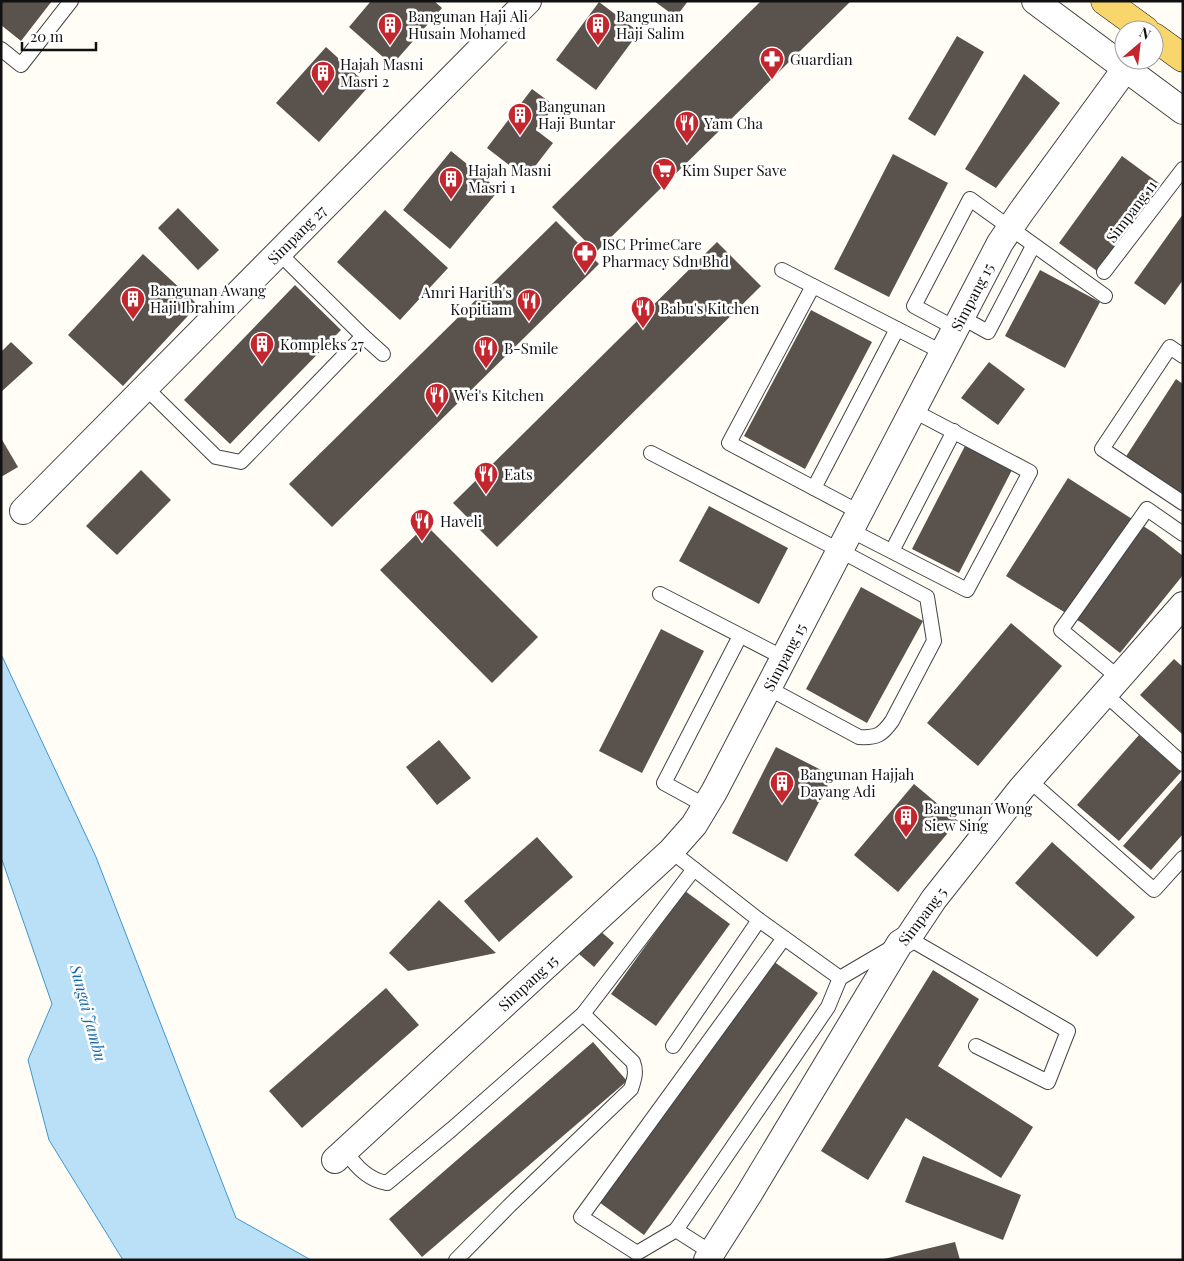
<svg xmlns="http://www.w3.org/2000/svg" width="1184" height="1261" viewBox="0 0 1184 1261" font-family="'Playfair Display',serif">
<rect width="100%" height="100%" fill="#fffdf5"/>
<!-- water -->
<polygon fill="#b9e0f7" stroke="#3f96cf" points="1,654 96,857 236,1218 311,1260 123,1260 49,1140 28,1060 52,1004 1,857"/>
<!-- building -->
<g fill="#5a524d">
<polygon points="1,1 52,1 21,41 1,25"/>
<polygon points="371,1 434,1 442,8 392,65 349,27"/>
<polygon points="654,1 688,1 676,17"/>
<polygon points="761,1 851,1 596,252 552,207"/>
<polygon points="599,2 639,32 596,90 556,60"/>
<polygon points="957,36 984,52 935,136 908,119"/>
<polygon points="326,47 369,86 319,142 276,103"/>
<polygon points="1024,74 1060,103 996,188 965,169"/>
<polygon points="532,89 555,106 536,130 553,143 526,178 487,148"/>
<polygon points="451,151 499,190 450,249 403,210"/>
<polygon points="893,154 948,183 889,297 834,269"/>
<polygon points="1122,156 1160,184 1097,271 1059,243"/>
<polygon points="178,208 219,250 198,270 158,228"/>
<polygon points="385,210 448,268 400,320 337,262"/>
<polygon points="1183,214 1183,280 1165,305 1134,283"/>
<polygon points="556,221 599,264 332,527 289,484"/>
<polygon points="717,242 761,286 497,547 453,503"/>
<polygon points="143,254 198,305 123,386 68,335"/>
<polygon points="1040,270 1100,302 1065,368 1005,336"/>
<polygon points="295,285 341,330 230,444 184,400"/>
<polygon points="811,310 872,342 805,469 744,436"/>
<polygon points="11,342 33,363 1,392 1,352"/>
<polygon points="989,362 1025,389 998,425 961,398"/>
<polygon points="1176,379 1183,384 1183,496 1125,458"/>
<polygon points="1,438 18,467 1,477"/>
<polygon points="966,444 1013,468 959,573 912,549"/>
<polygon points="141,470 171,500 117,555 86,526"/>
<polygon points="1068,478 1154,533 1183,556 1183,575 1120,653 1082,623 1006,576"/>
<polygon points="709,506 788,548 759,604 679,561"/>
<polygon points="426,525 538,637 492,683 380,570"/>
<polygon points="861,587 923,621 867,723 806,689"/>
<polygon points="1011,623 1062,666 978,766 927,723"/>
<polygon points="661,629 704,651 642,773 599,751"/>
<polygon points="1174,659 1183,667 1183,735 1140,695"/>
<polygon points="1139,735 1181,772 1119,841 1077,805"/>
<polygon points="439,740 471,778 437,805 406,767"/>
<polygon points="776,747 833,776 787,862 732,833"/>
<polygon points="1183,778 1183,834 1151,870 1123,846"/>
<polygon points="914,784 958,821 898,892 854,855"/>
<polygon points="537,837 573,877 499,942 464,901"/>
<polygon points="1052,842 1135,917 1097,957 1015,883"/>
<polygon points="685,891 730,924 656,1026 611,994"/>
<polygon points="439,900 496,953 408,971 389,953"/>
<polygon points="599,930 614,943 594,967 579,954"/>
<polygon points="773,961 818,993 644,1235 599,1202"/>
<polygon points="933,970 979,999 938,1066 1033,1127 1001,1178 906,1118 868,1180 821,1151"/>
<polygon points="386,988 419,1025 302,1128 269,1091"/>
<polygon points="593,1042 627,1081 422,1257 389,1219"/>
<polygon points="923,1156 1021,1195 1003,1240 905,1202"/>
<polygon points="955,1242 960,1260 884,1260 884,1259"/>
</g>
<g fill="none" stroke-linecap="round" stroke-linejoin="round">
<defs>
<g id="service">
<polyline points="1,49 21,65 71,1"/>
<polyline points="782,270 942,352"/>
<polyline points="1104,272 1183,169"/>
<polyline points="813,286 729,443 859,512"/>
<polyline points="961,317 988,332 1033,246"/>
<polyline points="955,328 914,306 970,199 1105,296"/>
<polyline points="363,336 383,354"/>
<polyline points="1183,356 1170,347 1102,449 1183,503"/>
<polyline points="146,388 216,457 241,462 363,336 279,253"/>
<path d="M 651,453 L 839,550 L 927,597 L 934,641 L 892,721 C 882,735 877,738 859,737 L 768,688"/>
<polyline points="814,488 897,329"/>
<polyline points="850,530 967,590 1030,472 912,410"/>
<polyline points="892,551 954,431"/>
<polyline points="660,594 784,658"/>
<polyline points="1119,678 1061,630 1147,509 1183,534"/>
<polyline points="1105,694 1183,764"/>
<polyline points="1029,780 1154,890 1183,858"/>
<polyline points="706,806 664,783 740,636"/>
<polyline points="671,851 759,920 840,978 891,948"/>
<polyline points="908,938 1068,1031 1048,1082 976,1046"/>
<polyline points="583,1014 694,869"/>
<polyline points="673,1046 759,920"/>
<path d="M 345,1150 C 355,1166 368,1180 387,1183 L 452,1129 L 583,1014 L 633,1062 C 637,1072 634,1080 631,1089 L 509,1206 L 456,1260"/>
<polyline points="676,1230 637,1253 581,1217 784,938"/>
<polyline points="712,1253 676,1230 828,1007 840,978"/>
</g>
<g id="minor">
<polyline points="1035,1 1183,111"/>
<path id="s1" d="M 23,511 L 528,1"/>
<path id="s2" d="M 335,1160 L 671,851 L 694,825 L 714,792 L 1000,243 L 1021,212 L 1126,68"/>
<polyline points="707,1260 749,1194 900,943 908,938 934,899 1021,789 1183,605"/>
</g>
<g id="primary">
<polyline points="1105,1 1145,30"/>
<polyline points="1154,37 1183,58"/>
</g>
</defs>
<!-- service casing -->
<use href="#service" stroke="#444" stroke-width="16"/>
<!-- minor casing -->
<use href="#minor" stroke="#444" stroke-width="28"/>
<!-- primary casing -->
<use href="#primary" stroke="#222" stroke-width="29"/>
<!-- service -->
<use href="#service" stroke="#fff" stroke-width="14"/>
<!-- minor -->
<use href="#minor" stroke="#fff" stroke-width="26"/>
<!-- primary -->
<use href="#primary" stroke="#f9d66b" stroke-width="28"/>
</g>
<!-- icons -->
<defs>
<symbol id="building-pin" viewBox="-11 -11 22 30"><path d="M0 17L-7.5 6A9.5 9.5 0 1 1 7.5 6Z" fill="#c4262e" stroke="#fff"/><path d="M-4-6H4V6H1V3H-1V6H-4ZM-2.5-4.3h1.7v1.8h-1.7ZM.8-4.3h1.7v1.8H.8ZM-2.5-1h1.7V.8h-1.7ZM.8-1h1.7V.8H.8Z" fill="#fff"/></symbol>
<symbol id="pharmacy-pin" viewBox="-11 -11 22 30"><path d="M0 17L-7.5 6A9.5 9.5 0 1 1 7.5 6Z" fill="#c4262e" stroke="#fff"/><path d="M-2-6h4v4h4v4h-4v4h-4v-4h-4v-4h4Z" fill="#fff"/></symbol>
<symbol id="restaurant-pin" viewBox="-11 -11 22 30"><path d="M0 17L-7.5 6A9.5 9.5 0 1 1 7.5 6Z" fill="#c4262e" stroke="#fff"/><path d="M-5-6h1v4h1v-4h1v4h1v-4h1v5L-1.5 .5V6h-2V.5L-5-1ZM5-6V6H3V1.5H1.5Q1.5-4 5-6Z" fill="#fff"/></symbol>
<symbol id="supermarket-pin" viewBox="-11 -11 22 30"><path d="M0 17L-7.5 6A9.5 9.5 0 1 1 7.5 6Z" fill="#c4262e" stroke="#fff"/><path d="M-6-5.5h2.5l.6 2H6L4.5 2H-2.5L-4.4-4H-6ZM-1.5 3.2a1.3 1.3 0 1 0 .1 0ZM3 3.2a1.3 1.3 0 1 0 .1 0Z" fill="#fff"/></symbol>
</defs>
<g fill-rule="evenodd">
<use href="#building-pin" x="376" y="11" width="28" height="38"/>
<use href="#building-pin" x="584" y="11" width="28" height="38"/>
<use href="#pharmacy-pin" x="758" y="45" width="28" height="38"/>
<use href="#building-pin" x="309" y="59" width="28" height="38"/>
<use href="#building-pin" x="506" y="101" width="28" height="38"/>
<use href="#restaurant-pin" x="673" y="109" width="28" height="38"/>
<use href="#supermarket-pin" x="650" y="156" width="28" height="38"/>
<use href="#building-pin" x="437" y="165" width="28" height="38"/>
<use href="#pharmacy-pin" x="571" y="239" width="28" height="38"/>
<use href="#building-pin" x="119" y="285" width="28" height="38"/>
<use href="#restaurant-pin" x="515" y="287" width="28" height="38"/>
<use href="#restaurant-pin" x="629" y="294" width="28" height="38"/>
<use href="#building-pin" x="248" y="330" width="28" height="38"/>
<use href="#restaurant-pin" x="472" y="334" width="28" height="38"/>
<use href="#restaurant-pin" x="423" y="381" width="28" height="38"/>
<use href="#restaurant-pin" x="472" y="460" width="28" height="38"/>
<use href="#restaurant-pin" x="408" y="507" width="28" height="38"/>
<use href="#building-pin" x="768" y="769" width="28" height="38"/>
<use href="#building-pin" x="892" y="803" width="28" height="38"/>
</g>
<g text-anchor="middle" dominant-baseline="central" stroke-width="5" stroke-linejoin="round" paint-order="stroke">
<!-- poi labels -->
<g font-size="15" fill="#111" stroke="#fff" text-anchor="start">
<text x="408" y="16">Bangunan Haji Ali<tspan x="408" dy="17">Husain Mohamed</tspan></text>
<text x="616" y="16">Bangunan<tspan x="616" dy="17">Haji Salim</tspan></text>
<text x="790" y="59">Guardian</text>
<text x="340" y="64">Hajah Masni<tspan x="340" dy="17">Masri 2</tspan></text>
<text x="538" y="106">Bangunan<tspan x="538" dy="17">Haji Buntar</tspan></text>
<text x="704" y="123">Yam Cha</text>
<text x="468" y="170">Hajah Masni<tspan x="468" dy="17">Masri 1</tspan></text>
<text x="682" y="170">Kim Super Save</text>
<text x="602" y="244">ISC PrimeCare<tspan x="602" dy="17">Pharmacy Sdn Bhd</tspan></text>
<text x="150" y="290">Bangunan Awang<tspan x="150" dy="17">Haji Ibrahim</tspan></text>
<text x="512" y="292" text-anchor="end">Amri Harith's<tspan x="512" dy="17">Kopitiam</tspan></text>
<text x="660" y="308">Babu's Kitchen</text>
<text x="280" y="344">Kompleks 27</text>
<text x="504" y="348">B-Smile</text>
<text x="454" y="395">Wei's Kitchen</text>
<text x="504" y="474">Eats</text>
<text x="440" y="521">Haveli</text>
<text x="800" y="774">Bangunan Hajjah<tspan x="800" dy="17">Dayang Adi</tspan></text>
<text x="924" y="808">Bangunan Wong<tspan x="924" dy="17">Siew Sing</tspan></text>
</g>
<!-- street labels -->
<g font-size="15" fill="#111" stroke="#fff">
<text transform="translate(1131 211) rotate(-53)">Simpang 11</text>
<text stroke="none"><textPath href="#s1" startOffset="389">Simpang 27</textPath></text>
<text stroke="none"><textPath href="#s2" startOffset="1088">Simpang 15</textPath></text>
<text stroke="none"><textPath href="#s2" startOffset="682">Simpang 15</textPath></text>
<text transform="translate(922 916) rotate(-53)">Simpang 5</text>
<text stroke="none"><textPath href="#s2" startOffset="262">Simpang 15</textPath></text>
</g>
<!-- water labels -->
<g font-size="16" font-style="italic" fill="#1768a6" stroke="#fff">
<text transform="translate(89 1013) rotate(75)">Sungai Jambu</text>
</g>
</g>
<!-- border -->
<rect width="1184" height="1261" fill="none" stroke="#111111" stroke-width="5"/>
<!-- north arrow -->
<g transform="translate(1139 45) rotate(28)"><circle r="24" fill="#ffffff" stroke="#a0a0a0"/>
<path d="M0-4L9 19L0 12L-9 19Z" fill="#c4262e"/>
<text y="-8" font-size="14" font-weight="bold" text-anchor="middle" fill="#111111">N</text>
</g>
<!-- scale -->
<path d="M22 42v8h74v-8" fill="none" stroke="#111111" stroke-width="2.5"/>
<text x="30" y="42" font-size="15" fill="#111111" stroke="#ffffff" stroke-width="4" paint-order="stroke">20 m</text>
</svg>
